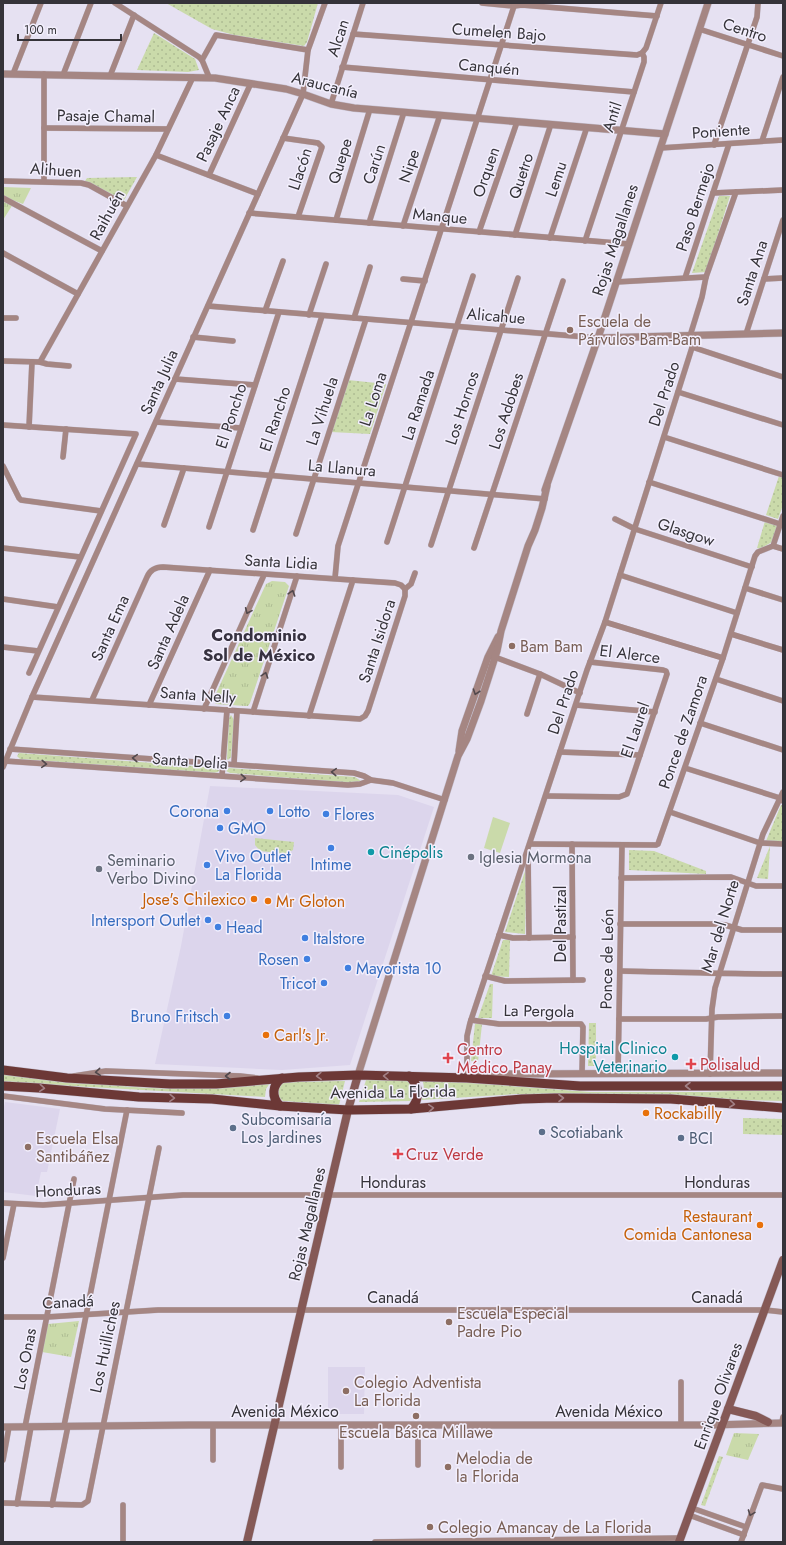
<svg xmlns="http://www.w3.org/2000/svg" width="786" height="1545" viewBox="0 0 786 1545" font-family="Jost,sans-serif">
<defs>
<pattern id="grass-dots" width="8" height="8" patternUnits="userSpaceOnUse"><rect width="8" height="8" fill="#cadaaa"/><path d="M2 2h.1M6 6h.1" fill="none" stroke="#aebc93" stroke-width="1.8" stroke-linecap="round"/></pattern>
<pattern id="park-tufts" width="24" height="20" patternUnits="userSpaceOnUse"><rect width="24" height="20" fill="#cadaaa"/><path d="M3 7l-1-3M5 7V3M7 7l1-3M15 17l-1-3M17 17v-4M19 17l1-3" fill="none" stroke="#aebc93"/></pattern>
</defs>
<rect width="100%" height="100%" fill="#e6e1f2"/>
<!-- built -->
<g fill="#dcd5ec">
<polygon points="210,786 398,795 434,807 350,1065 282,1070 155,1064 181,946"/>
<polygon points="5,1102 60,1109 47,1172 41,1172 36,1196 3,1192 3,1112"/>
<polygon points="328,1367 365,1367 364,1414 328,1414"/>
</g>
<!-- grass -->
<g fill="url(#grass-dots)">
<polygon points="166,3 318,3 307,42 304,46 234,35 212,29"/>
<polygon points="154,33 195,59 199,70 188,72 137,70"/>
<polygon points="137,177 124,200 85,181 87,178"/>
<polygon points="719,196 730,196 706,272 692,273"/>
<polygon points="348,380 386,384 370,434 331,432"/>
<polygon points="779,476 783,478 783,505 778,519 766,515"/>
<polygon points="765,521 777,526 772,542 760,549 757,548"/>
<polygon points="231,715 234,720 231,757 228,760 227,759 229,718"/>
<polygon points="19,753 220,768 220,769 218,772 214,773 20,759 17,756"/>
<polygon points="229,768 355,777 361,781 353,783 230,773 226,771"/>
<polygon points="781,805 783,805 783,841 766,841"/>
<polygon points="255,838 294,842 293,850 286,854 260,851 255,845"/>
<polygon points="770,846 768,879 757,878"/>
<polygon points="629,850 654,851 706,871 706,874 629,870"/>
<polygon points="527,865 525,934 505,932"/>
<polygon points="503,940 510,940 509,977 491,976"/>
<polygon points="490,984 493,984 492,1018 478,1018"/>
<polygon points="589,1023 596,1023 596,1066 588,1066"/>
<polygon points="475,1024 482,1024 478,1062 471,1061"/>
<path d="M 3,1074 C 64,1080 126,1089 188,1089 C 215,1089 243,1086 270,1083 L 266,1089 L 265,1097 L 3,1082 Z"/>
<path d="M 422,1079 L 590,1092 L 706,1092 L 783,1089 L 783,1101 L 516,1094 L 421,1100 C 424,1092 425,1087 422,1079 Z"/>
<path d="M 366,1080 L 410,1080 C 414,1088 415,1093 410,1101 L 359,1102 Z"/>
<polygon points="345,1081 339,1105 283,1101 277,1096 278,1089 283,1082"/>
<polygon points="743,1118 783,1119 783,1135 743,1134"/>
<polygon points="719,1456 723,1457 705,1506 701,1505"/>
</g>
<!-- park -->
<g fill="url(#park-tufts)">
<polygon points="3,187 31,188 23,204 15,201 3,220"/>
<polygon points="272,581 285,582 289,586 250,703 248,706 245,706 216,704 214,701 214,698 266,584"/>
<polygon points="79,1321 71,1357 42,1352 48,1324"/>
<polygon points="734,1433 759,1434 748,1460 726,1455"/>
</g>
<!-- garden -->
<polygon fill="#cadaaa" points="493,817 510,823 500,853 484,848"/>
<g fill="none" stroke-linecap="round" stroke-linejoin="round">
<defs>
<g id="minor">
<polyline points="115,3 199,57 202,60 209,77"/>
<polyline points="482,3 514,6 522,5 657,16"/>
<polyline points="699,29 783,56"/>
<polyline points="353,34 637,55 642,53 646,48 661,3"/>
<polyline points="202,60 216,35 308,50"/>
<polyline points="342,67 634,92"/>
<polyline points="13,74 41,3"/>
<polyline points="63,75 91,3"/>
<polyline points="110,76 134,15"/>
<polyline points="331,104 363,3"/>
<polyline points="44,128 168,129"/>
<polyline points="283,138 318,143 322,147 298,217"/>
<polyline points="762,141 783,77"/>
<polyline points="714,145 757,17 758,3"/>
<polyline points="660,148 783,140"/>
<polyline points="156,155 258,194"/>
<polyline points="209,175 251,83"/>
<polyline points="3,181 81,183 89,185 127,206"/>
<polyline points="44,181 44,74"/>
<polyline points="713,193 783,190"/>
<polyline points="3,198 102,251"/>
<polyline points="249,213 629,244"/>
<polyline points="336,220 370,109"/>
<polyline points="369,223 404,112"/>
<polyline points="403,226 440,115"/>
<polyline points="479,232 517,122"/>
<polyline points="515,235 551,124"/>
<polyline points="550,238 587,127"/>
<polyline points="585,241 644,62 644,57 642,53"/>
<polyline points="3,253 78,294"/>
<polyline points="685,278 729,144"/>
<polyline points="403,279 425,281"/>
<polyline points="764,279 783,278"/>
<polyline points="616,282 706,277"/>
<polyline points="208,306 598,338"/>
<polyline points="265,311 283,261"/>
<polyline points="309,315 326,264"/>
<polyline points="3,318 16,318"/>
<polyline points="354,318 370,267"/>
<polyline points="746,334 783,220"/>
<polyline points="690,336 702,297 706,277 736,192"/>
<polyline points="193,337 233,341"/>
<polyline points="692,347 783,377"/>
<polyline points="3,361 40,362 47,364 69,366"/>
<polyline points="40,362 156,155 193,77"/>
<polyline points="175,379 255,385"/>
<polyline points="678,392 783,425"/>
<polyline points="156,422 241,428"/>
<polyline points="3,425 136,434 29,673"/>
<polyline points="29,427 32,362"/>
<polyline points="664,437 783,475"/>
<polyline points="63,457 66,429"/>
<polyline points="137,464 545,499"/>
<polyline points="3,466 19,498 21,500 101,511"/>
<polyline points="649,482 780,524"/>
<polyline points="615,519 635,529 752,567"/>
<polyline points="164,525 184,468"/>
<polyline points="209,527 279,312"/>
<polyline points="253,530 322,316"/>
<polyline points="296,534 366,319"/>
<polyline points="387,542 473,276"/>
<polyline points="431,545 518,278"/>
<polyline points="773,546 783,549"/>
<polyline points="3,548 80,557"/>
<polyline points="474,548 563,281"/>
<polyline points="620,575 737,613"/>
<polyline points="335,578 338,546 515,3"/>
<polyline points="745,588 783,600"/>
<polyline points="405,589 411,584 415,573"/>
<polyline points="3,599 58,607"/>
<polyline points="605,622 723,658"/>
<polyline points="731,634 783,650"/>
<polyline points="3,647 38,651"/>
<polyline points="492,656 540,674 580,693"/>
<polyline points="716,679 783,701"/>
<polyline points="32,697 360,719 365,716 368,711 405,596 405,589"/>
<path d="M 92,700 L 147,577 C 150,570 156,567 163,567 L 395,583 L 401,585 L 405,589"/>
<polyline points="149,705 210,570"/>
<polyline points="576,705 655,712"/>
<polyline points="204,709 264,575"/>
<polyline points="253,712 297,576"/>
<polyline points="527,714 540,674"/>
<polyline points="309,716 353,580"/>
<polyline points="700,723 783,750"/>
<polyline points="10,749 354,773 364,776 371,780 393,783 445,800"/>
<polyline points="560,752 640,755"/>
<polyline points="5,761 348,785 360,784 371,780"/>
<polyline points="234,764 237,711"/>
<polyline points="3,767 32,697 303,94 308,50 325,3"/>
<polyline points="685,768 780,798 783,801"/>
<polyline points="222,776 227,710"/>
<polyline points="546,796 619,797 627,794 667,674 666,671 663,670 590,662"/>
<polyline points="670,812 760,843 783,844"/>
<polyline points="530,844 656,845 658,844 723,658 755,556 758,552 773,546 783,516"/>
<polyline points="572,844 573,980"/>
<polyline points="528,854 529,938"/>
<polyline points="621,878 731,877 756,886 783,886"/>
<polyline points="620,924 716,924 725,925 742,930 783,930"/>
<polyline points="499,935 513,938 573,937"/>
<path d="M 620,971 C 674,972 728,974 783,974"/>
<polyline points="485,976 505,981 583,980"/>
<polyline points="619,1019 706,1019 718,1017 783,1016"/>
<polyline points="471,1020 499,1024 581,1024 583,1027 582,1074"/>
<polyline points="618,1074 622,845"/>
<polyline points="710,1074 712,1009 715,988 763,834 783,792"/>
<polyline points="74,1076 106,1071 240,1076 257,1078"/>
<polyline points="467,1078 467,1036 470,1023 587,670 605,622 696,335"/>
<polyline points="3,1096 105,1109 182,1113"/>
<polyline points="3,1203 43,1205 183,1195 783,1195"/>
<polyline points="3,1258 14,1204"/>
<polyline points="3,1317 47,1317 158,1310 765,1310 783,1312"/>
<polyline points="782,1422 783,1417"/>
<polyline points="213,1425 213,1460"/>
<polyline points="681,1425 681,1382"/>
<polyline points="64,1426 127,1110"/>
<polyline points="25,1427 74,1179"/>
<polyline points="3,1460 9,1427"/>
<polyline points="418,1465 418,1425"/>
<polyline points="341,1467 341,1425"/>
<polyline points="3,1503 82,1505 88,1501 159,1148"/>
<polyline points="17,1504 31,1427"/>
<polyline points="52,1505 68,1426"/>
<polyline points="123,1505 123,1542"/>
<polyline points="692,1508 746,1527"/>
<polyline points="689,1515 744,1535"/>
<polyline points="375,1542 681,1538"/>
<polyline points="741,1542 762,1485 783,1489"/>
</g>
<g id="tertiary">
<polyline points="3,74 215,78 286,89 303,94 331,104 354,108 665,134"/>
<polyline points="598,338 783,333"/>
<polyline points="545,490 598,338 708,3"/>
<polyline points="459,751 462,731 488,657 498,637"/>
<polyline points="358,1075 458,756 467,739 481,701 497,651 501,631 528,546 535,530 542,508 547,486"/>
<polyline points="473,1076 493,1074 783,1073"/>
<polyline points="3,1427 190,1425 713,1425 783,1423"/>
</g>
<g id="secondary">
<polyline points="728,1409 756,1416 768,1422"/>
<polyline points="247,1542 348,1110 358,1075"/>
<polyline points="679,1542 783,1260"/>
</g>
<g id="primary">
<polyline points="3,1070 67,1078 170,1084 216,1084 299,1077 358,1075 467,1078 580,1086 783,1086"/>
<path d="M 409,1076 C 420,1086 420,1099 411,1109"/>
<polyline points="3,1086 39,1088 139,1097 212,1099 280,1106 348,1110 411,1109 522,1099 555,1098 671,1099 783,1108"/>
<path d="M 280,1106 C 271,1097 272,1085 282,1078"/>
</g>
</defs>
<!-- minor casing -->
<use href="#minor" stroke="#c3becd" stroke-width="6"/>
<!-- tertiary casing -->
<use href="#tertiary" stroke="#c3becd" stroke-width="8"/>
<!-- secondary casing -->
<use href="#secondary" stroke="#c3becd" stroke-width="9"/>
<!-- primary casing -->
<use href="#primary" stroke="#c3becd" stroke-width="10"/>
<!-- minor -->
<use href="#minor" stroke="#a58683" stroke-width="5.5"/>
<!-- tertiary -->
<use href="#tertiary" stroke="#a58683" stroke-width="7"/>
<!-- secondary -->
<use href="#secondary" stroke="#855956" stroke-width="8"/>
<!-- primary -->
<use href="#primary" stroke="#6c3836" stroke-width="9"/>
</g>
<!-- one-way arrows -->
<defs><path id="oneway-chevron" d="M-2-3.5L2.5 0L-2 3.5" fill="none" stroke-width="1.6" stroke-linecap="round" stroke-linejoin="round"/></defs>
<g stroke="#51484c">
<use href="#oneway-chevron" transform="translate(292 593) rotate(-72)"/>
<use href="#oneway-chevron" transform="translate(248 611) rotate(114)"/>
<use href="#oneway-chevron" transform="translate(265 675) rotate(-72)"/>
<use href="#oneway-chevron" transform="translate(476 692) rotate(109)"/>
<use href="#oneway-chevron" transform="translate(135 758) rotate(-176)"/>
<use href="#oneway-chevron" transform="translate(44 764) rotate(4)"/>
<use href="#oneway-chevron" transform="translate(334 772) rotate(-176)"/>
<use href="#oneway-chevron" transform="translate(243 778) rotate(4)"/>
<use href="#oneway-chevron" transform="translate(98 1072) rotate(175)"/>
<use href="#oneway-chevron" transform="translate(228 1076) rotate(180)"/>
<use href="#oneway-chevron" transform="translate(751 1513) rotate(110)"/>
</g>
<g stroke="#a28186">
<use href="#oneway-chevron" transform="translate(319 1076) rotate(178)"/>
<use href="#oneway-chevron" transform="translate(386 1076) rotate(-179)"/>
<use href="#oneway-chevron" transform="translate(688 1086) rotate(180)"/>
<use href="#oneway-chevron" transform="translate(42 1088) rotate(5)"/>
<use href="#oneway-chevron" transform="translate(172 1098) rotate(2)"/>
<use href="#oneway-chevron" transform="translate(561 1098)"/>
<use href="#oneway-chevron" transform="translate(732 1104) rotate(6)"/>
<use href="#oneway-chevron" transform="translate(431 1108) rotate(-4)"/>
</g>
<!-- markers -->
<g fill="#8d6e63" stroke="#f3effd" stroke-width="1.5">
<circle cx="570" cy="330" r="4"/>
<circle cx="512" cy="646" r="4"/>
<circle cx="28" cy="1147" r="4"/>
<circle cx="449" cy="1322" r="4"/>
<circle cx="346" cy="1391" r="4"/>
<circle cx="416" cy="1416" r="4"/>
<circle cx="448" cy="1467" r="4"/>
<circle cx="430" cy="1527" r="4"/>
</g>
<g fill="#3f7fe0" stroke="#f3effd" stroke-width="1.5">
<circle cx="227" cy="811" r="4"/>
<circle cx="270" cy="811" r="4"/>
<circle cx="326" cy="814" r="4"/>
<circle cx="220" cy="828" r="4"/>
<circle cx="331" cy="848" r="4"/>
<circle cx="207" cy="865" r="4"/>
<circle cx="208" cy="920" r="4"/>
<circle cx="218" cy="927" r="4"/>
<circle cx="305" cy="938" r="4"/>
<circle cx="307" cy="959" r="4"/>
<circle cx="348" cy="968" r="4"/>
<circle cx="324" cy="983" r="4"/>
<circle cx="227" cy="1016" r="4"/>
</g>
<g fill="#0f9aa8" stroke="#f3effd" stroke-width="1.5">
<circle cx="371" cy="852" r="4"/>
<circle cx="675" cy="1057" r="4"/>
</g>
<g fill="#6b7280" stroke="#f3effd" stroke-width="1.5">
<circle cx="471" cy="857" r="4"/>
<circle cx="99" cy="869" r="4"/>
</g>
<g fill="#e8710a" stroke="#f3effd" stroke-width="1.5">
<circle cx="254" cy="899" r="4"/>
<circle cx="268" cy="901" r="4"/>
<circle cx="266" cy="1035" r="4"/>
<circle cx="646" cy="1113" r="4"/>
<circle cx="760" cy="1225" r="4"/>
</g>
<g fill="#e0444e" stroke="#f3effd" stroke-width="1.5">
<path d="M446 1052h4v4h4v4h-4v4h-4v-4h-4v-4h4z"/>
<path d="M689 1058h4v4h4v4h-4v4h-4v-4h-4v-4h4z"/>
<path d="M396 1148h4v4h4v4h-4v4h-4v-4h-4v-4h4z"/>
</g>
<g fill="#5c6f8a" stroke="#f3effd" stroke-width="1.5">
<circle cx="233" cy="1128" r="4"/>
<circle cx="542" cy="1132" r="4"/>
<circle cx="681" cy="1138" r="4"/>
</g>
<g text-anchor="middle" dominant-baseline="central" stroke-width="3" stroke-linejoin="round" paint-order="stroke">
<!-- street labels -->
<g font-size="16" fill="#353339" stroke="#f3effd">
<text transform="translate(745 30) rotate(18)">Centro</text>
<text transform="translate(499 32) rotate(4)">Cumelen Bajo</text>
<text transform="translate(338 38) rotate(-72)">Alcan</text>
<text transform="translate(489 67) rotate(5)">Canquén</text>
<text transform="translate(325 85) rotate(14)">Araucanía</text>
<text transform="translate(106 116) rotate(1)">Pasaje Chamal</text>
<text transform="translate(612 117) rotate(-72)">Antil</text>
<text transform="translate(218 124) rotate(-65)">Pasaje Anca</text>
<text transform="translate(721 131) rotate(-4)">Poniente</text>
<text transform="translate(340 161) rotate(-73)">Quepe</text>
<text transform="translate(374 164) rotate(-72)">Carún</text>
<text transform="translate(409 166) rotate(-72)">Nipe</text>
<text transform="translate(300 169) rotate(-72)">Llacón</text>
<text transform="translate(56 170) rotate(4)">Alihuen</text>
<text transform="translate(486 172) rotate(-71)">Orquen</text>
<text transform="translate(521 176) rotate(-72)">Quetro</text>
<text transform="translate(556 179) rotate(-72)">Lemu</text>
<text transform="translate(695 207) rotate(-72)">Paso Bermejo</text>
<text transform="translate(107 215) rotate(-61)">Raihuén</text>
<text transform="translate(440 216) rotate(5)">Manque</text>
<text transform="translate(615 240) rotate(-72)">Rojas Magallanes</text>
<text transform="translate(752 273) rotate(-72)">Santa Ana</text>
<text transform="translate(496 316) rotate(5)">Alicahue</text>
<text transform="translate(159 382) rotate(-66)">Santa Julia</text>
<text transform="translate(664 394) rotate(-72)">Del Prado</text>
<text transform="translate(373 399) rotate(-72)">La Loma</text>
<text transform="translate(418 405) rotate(-72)">La Ramada</text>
<text transform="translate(462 408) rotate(-72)">Los Hornos</text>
<text transform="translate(322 411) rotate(-72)">La Vihuela</text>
<text transform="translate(506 411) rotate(-72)">Los Adobes</text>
<text transform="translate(231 416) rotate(-72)">El Poncho</text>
<text transform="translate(275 419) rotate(-72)">El Rancho</text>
<text transform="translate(342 468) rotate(5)">La Llanura</text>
<text transform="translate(686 532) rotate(18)">Glasgow</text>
<text transform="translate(281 562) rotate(3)">Santa Lidia</text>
<text transform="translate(110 628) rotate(-66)">Santa Ema</text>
<text transform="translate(168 632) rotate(-66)">Santa Adela</text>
<text transform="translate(377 641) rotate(-72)">Santa Isidora</text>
<text transform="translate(630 654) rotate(7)">El Alerce</text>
<text transform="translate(198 695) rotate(4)">Santa Nelly</text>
<text transform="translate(563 702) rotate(-72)">Del Prado</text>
<text transform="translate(635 730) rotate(-71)">El Laurel</text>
<text transform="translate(683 732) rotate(-71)">Ponce de Zamora</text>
<text transform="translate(190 761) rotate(4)">Santa Delia</text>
<text transform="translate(560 924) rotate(-90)">Del Pastizal</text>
<text transform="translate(720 926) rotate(-73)">Mar del Norte</text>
<text transform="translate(607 959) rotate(-89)">Ponce de León</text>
<text transform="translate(539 1011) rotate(1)">La Pergola</text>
<text transform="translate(393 1092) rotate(-1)">Avenida La Florida</text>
<text x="393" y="1182">Honduras</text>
<text x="717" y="1182">Honduras</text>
<text transform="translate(68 1190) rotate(-3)">Honduras</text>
<text transform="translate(307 1224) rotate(-77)">Rojas Magallanes</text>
<text x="393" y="1297">Canadá</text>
<text x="717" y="1297">Canadá</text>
<text transform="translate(68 1302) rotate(-3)">Canadá</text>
<text transform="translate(105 1347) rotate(-78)">Los Huilliches</text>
<text transform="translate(25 1359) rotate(-79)">Los Onas</text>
<text transform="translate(718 1396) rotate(-70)">Enrique Olivares</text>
<text x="285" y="1411">Avenida México</text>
<text x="609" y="1411">Avenida México</text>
</g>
<!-- education labels -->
<g font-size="16" fill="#785e54" stroke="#f3effd" text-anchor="start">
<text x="578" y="321">Escuela de<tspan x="578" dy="18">Párvulos Bam-Bam</tspan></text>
<text x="520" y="646">Bam Bam</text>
<text x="36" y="1138">Escuela Elsa<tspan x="36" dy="18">Santibáñez</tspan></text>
<text x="457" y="1313">Escuela Especial<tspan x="457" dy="18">Padre Pio</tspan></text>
<text x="354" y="1382">Colegio Adventista<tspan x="354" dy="18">La Florida</tspan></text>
<text x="416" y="1432" text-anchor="middle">Escuela Básica Millawe</text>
<text x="456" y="1458">Melodia de<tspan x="456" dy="18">la Florida</tspan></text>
<text x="438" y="1527">Colegio Amancay de La Florida</text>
</g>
<!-- shop labels -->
<g font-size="16" fill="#366cbe" stroke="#f3effd" text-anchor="start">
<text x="219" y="811" text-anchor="end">Corona</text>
<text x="278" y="811">Lotto</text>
<text x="334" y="814">Flores</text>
<text x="228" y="828">GMO</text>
<text x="215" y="856">Vivo Outlet<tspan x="215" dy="18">La Florida</tspan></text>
<text x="331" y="864" text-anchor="middle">Intime</text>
<text x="200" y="920" text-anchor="end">Intersport Outlet</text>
<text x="226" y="927">Head</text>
<text x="313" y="938">Italstore</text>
<text x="299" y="959" text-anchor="end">Rosen</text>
<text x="356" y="968">Mayorista 10</text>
<text x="316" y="983" text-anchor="end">Tricot</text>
<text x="219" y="1016" text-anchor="end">Bruno Fritsch</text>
</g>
<!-- culture labels -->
<g font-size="16" fill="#0d838f" stroke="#f3effd" text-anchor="start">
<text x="379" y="852">Cinépolis</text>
<text x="667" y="1048" text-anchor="end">Hospital Clinico<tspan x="667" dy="18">Veterinario</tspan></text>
</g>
<!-- worship labels -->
<g font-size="16" fill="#5b616d" stroke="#f3effd" text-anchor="start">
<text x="479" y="857">Iglesia Mormona</text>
<text x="107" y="860">Seminario<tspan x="107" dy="18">Verbo Divino</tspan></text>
</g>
<!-- food labels -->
<g font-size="16" fill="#c56008" stroke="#f3effd" text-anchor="start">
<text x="246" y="899" text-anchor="end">Jose's Chilexico</text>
<text x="276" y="901">Mr Gloton</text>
<text x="274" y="1035">Carl's Jr.</text>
<text x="654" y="1113">Rockabilly</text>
<text x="752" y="1216" text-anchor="end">Restaurant<tspan x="752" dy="18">Comida Cantonesa</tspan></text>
</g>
<!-- health labels -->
<g font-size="16" fill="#be3a42" stroke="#f3effd" text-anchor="start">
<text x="457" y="1049">Centro<tspan x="457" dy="18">Médico Panay</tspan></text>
<text x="700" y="1064">Polisalud</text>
<text x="406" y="1154">Cruz Verde</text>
</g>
<!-- service labels -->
<g font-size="16" fill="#4e5e75" stroke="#f3effd" text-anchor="start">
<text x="241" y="1119">Subcomisaría<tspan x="241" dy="18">Los Jardines</tspan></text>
<text x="550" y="1132">Scotiabank</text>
<text x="689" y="1138">BCI</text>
</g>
<!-- neighbourhood labels -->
<g font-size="17" font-weight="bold" fill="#373240" stroke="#f3effd">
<text x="259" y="635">Condominio<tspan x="259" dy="20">Sol de México</tspan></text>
</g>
</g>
<!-- border -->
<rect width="786" height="1545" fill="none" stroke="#353339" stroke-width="8"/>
<!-- scale -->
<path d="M18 34v6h103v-6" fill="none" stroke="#353339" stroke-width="2"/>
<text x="24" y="34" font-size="12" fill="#353339" stroke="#f3effd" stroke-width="3" paint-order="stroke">100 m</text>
</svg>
